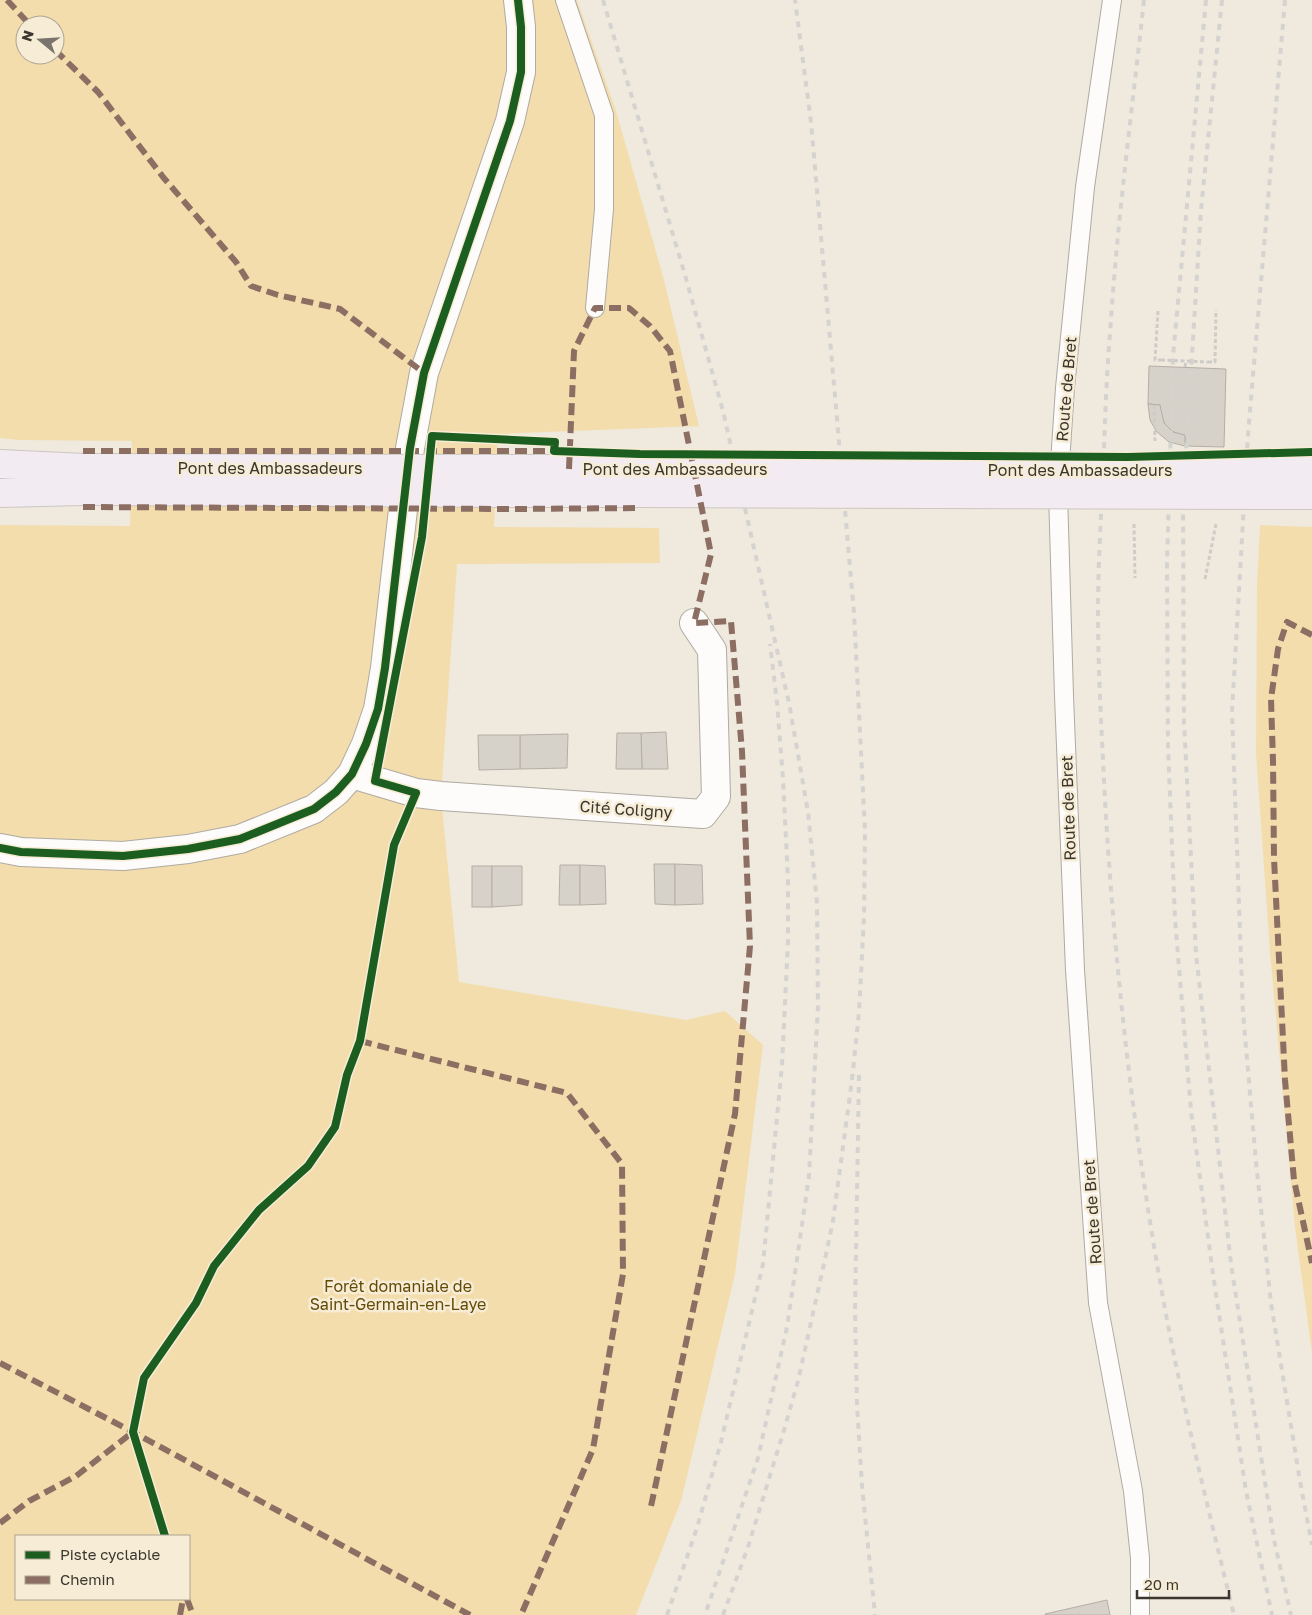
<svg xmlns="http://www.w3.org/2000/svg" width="1312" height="1615" viewBox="0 0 1312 1615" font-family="'Golos Text',sans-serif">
<rect width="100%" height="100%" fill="#efe9de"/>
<!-- green -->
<g fill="#f3ddac" fill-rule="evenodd">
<path d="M 0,0 L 577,0 L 616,111 L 664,280 L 699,426 L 498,434 L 494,527 L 659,528 L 660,563 L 457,564 L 441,796 L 459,982 L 686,1020 L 725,1011 L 763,1045 L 735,1274 L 681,1501 L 636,1615 L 0,1615 L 0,525 L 130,526 L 132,441 L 18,440 L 0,438 ZM 25,25 L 55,25 L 55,55 L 25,55 ZM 16,1536 L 189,1536 L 189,1599 L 16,1599 Z"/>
<polygon points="1260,525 1312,527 1312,1353 1295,1227 1270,951 1256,753 1257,587"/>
</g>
<!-- building -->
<g fill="#d7d2c9" stroke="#b4afa6">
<polygon points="1149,366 1226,369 1224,447 1185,446 1185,435 1178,434 1167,428 1161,416 1160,405 1148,404"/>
<polygon points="1148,404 1160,405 1164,423 1173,432 1185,435 1185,446 1169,442 1156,431 1150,420"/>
<polygon points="666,732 668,769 642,769 641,733"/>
<polygon points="617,733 641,733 642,769 616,769"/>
<polygon points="568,734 567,768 520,769 520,735"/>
<polygon points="478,735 520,735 520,769 479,770"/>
<polygon points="654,864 675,864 675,905 655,904"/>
<polygon points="675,864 702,865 703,904 675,905"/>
<polygon points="560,865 580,865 580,905 559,905"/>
<polygon points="580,865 605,866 606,904 580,905"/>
<rect x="472" y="866" width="20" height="41"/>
<polygon points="492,866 522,866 522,905 492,907"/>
<polygon points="1107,1600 1110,1615 1045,1615 1045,1614"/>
</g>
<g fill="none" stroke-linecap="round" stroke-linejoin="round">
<defs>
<g id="lane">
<polyline points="565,0 604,115 604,209 595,308"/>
<polyline points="1112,0 1085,187 1065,388 1058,493 1064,696 1075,970 1098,1303 1133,1491 1140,1558 1140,1615"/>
</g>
<polyline id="street" points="352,774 416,793 441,796 703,814 716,797 712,650 694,623"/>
<polyline id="secondary" points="0,848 21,852 123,856 188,849 240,839 314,809 336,792 352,774 366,744 378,709 385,668 410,448 424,373 510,121 521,72 521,27 518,0"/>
<g id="primary">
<polyline points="0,464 84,468"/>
<polyline points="511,469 641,469"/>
<polyline points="1266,470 1312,469"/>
<polyline points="0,493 83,491"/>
<polyline points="511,493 640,493"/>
<polyline points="1265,495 1312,495"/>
</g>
</defs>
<!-- lane casing -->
<use href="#lane" stroke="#afaaa2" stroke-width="20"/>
<!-- street casing -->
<use href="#street" stroke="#afaaa2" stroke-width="30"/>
<!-- secondary casing -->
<use href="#secondary" stroke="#afaaa2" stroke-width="30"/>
<!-- primary casing -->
<use href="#primary" stroke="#cbc7c1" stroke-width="30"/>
<!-- path -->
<g stroke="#cfccc8" stroke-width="3" stroke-dasharray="4 2.5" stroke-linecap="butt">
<polyline points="1158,311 1155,360 1161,360"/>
<polyline points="1208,362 1215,362 1216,310"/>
<polyline points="1185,367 1186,361"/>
<polyline points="1154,405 1155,441"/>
<polyline points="1134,524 1135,578"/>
<polyline points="1205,579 1216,524"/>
</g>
<!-- lane -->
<use href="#lane" stroke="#fdfcfa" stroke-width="18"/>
<!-- street -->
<use href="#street" stroke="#fdfcfa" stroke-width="28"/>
<!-- secondary -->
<use href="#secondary" stroke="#fdfcfa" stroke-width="28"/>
<!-- primary -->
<use href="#primary" stroke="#f2ecf2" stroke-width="28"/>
<!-- rail -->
<g stroke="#d5d3d0" stroke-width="4" stroke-dasharray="6 6" stroke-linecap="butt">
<polyline points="603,0 685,275 723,411 789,703 808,812 817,903 818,1006 809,1176 797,1259 787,1327 758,1458 705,1615"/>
<path d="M 1144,0 C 1132,111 1117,222 1110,334 C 1106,380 1105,427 1103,473 C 1101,519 1098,566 1098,612 C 1098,675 1102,737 1105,800 C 1115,975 1135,1148 1167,1320 C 1186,1419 1210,1517 1234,1615"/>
<polyline points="1206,0 1173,356 1167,564 1168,746 1175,919 1191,1111 1214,1281 1246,1491 1272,1615"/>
<polyline points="1222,0 1201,210 1183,501 1184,723 1196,954 1231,1264 1274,1540 1291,1615"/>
<polyline points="1285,0 1248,434 1232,712 1243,1013 1256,1162 1271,1303 1300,1481 1312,1545"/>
<polyline points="859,1075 855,1311 857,1405 862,1486 875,1615"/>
<polyline points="667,1615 697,1528 721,1442 763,1264 782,1065 788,941 788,880 783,779 777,702 770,644"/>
<polyline points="723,1615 748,1547 784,1430 798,1381 825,1259 833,1221 852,1080 859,1012 864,917 865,831 854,613 811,122 795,0"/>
</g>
<defs>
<g id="primary-bridge">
<polyline points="84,468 511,469"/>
<polyline points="641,469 1266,470"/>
<polyline points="83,491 511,493"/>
<polyline points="640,493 1265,495"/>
</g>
</defs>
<!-- primary-bridge casing -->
<use href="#primary-bridge" stroke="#cbc7c1" stroke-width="30" stroke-linecap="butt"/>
<!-- path-bridge -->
<polyline stroke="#cfccc8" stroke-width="3" stroke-dasharray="4 2.5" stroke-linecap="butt" points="1161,360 1208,362"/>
<!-- primary-bridge -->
<use href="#primary-bridge" stroke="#f2ecf2" stroke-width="28"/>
<!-- quiet -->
<g stroke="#8d6e63" stroke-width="6" stroke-dasharray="12 6" stroke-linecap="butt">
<polyline points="7,0 30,25"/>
<polyline points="55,50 98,92 163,177 236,262 251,286 278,295 340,309 424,373"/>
<polyline points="83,451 558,451"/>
<polyline points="569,469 574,351 595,308 629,308 650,326 670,351 711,554 694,623 731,621 742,751 750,946 735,1114 650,1511"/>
<polyline points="83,507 511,509 641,508"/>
<polyline points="1312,635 1287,622 1278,649 1271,699 1273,761 1274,858 1285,1080 1294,1180 1312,1263"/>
<polyline points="360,1041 567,1093 622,1164 623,1274 593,1449 521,1615"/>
<polyline points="0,1363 133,1432 470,1615"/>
<polyline points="0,1523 29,1501 76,1476 133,1432"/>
<polyline points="187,1599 193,1615"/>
<polyline points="180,1615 183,1599"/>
</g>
<defs>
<g id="cycleway">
<polyline points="0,848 21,852 123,856 188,849 240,839 314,809 336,792 352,774 366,744 378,709 385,668 410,448 424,373 510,121 521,72 521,27 518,0"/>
<polyline points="165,1536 133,1432 144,1378 196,1303 214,1266 259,1210 308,1166 335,1127 347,1075 360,1041 394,845 416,793 375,781 422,537 432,436 555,442 554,451 640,454 1128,457 1312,452"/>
</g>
</defs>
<!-- cycleway casing -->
<use href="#cycleway" stroke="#f7ecd6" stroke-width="11"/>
<!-- cycleway -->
<use href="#cycleway" stroke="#1b5e20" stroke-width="8"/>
</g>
<g text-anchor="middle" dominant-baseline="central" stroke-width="5" stroke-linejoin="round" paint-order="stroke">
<!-- street labels -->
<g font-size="16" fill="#3b372e" stroke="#f7ecd6">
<text transform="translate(1066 389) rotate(-85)">Route de Bret</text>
<text x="270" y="468">Pont des Ambassadeurs</text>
<text x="675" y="469">Pont des Ambassadeurs</text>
<text x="1080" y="470">Pont des Ambassadeurs</text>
<text transform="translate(1068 808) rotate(-92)">Route de Bret</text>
<text transform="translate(626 809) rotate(4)">Cité Coligny</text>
<text transform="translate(1092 1212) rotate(-94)">Route de Bret</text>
</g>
<!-- park labels -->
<g font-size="16" fill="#634a05" stroke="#f7ecd6">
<text x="398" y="1286">Forêt domaniale de<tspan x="398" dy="18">Saint-Germain-en-Laye</tspan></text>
</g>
</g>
<!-- legend -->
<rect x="15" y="1535" width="175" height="65" fill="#f7ecd6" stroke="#aca493"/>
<rect x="25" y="1551" width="25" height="8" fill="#1b5e20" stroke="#aca493"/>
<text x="60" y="1560" font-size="15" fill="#3b372e">Piste cyclable</text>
<rect x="25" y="1576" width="25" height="8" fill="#8d6e63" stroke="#aca493"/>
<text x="60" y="1585" font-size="15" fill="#3b372e">Chemin</text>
<!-- north arrow -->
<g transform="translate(40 40) rotate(288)"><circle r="24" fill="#f7ecd6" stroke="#aca493"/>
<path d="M0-4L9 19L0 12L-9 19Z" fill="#7a756c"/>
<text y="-8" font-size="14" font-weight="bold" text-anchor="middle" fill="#3b372e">N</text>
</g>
<!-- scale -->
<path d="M1137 1590v8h92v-8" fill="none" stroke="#3b372e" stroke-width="2.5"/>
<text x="1144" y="1590" font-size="15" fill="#3b372e" stroke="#f7ecd6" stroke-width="4" paint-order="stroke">20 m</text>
</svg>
